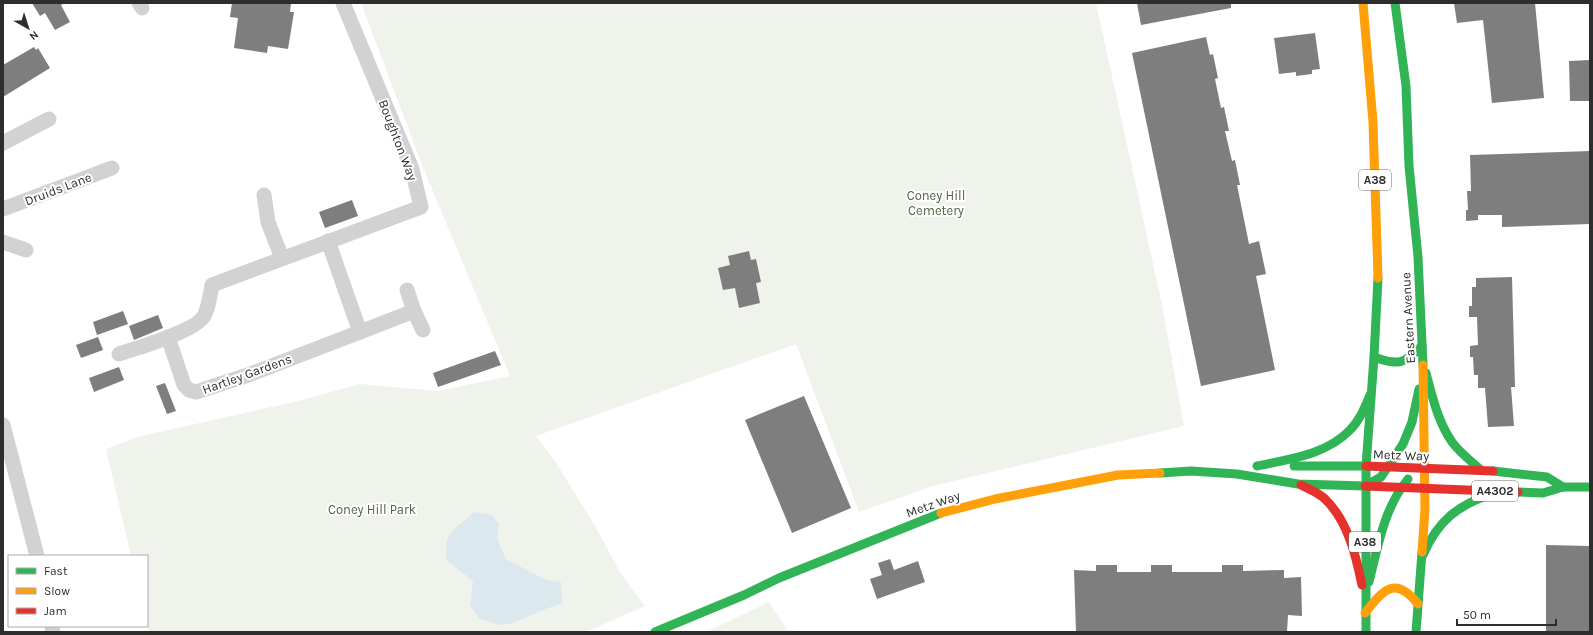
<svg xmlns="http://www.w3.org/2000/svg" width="1593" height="635" viewBox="0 0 1593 635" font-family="Karla,sans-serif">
<rect width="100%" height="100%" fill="#fff"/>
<!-- green -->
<g fill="#f0f3ec">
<polygon points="361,3 1096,3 1161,300 1184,426 933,486 859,512 796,344 536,436 555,461 594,524 621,574 645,606 586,632 149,632 147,625 147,556 131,556 106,449 137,437 298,401 360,384 438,391 510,376 422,165"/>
<polygon points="769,602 787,630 809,632 706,632"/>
</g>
<!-- water -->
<path fill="#dbe9ee" d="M 474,512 L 492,515 L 499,524 L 497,538 L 506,559 L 546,580 L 561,582 L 562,604 L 548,608 L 513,623 L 499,625 L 479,618 L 470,605 L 473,581 L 446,560 C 447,554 446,546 447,540 C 451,528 466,521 474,512 Z"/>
<!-- building -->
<g fill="#7e7e7e">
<polygon points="32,3 65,3 61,5 70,22 55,30 45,13 40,16"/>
<polygon points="232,3 291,3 290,12 294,12 288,49 268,46 267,53 234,48 238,18 230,17"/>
<polygon points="1137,3 1231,3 1231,8 1141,25"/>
<polygon points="1454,3 1535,3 1544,98 1492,103 1483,20 1457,23"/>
<polygon points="1315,33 1320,69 1312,70 1312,74 1296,76 1296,72 1279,74 1274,38"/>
<polygon points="1206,37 1210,55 1213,54 1218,78 1215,79 1221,108 1224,107 1229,131 1225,131 1232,161 1235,160 1240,185 1237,185 1249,244 1259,241 1266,274 1256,276 1275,370 1201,386 1132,53"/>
<polygon points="34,47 36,50 38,48 50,68 3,97 3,65"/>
<polygon points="1590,60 1590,101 1570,101 1569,61"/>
<polygon points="1590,151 1590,224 1502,227 1502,215 1478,215 1478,220 1466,221 1466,210 1468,210 1467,191 1471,191 1470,155"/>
<polygon points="352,200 358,216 325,228 319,212"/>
<polygon points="749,251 751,260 756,259 761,282 756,283 760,303 739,308 735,288 723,290 718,268 730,265 728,256"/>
<polygon points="1512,277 1515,387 1511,387 1514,426 1488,427 1485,388 1478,388 1478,375 1474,375 1473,357 1470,357 1470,346 1478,345 1477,317 1469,317 1469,306 1472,306 1472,287 1476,287 1476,278"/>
<polygon points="123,311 128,324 97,335 93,322"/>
<polygon points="158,315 163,328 134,340 129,326"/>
<polygon points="98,337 103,350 81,358 76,345"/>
<polygon points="495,351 501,365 438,387 433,373"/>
<polygon points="119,367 124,380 94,392 89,378"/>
<polygon points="165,383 176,411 167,414 156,386"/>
<polygon points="804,396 851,508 792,533 745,420"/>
<polygon points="1546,545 1590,546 1590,632 1546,632"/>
<polygon points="890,559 894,570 918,561 925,582 877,599 870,579 882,575 878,563"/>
<polygon points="1096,565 1117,565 1117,572 1151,572 1151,565 1172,565 1172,572 1222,572 1222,565 1243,565 1243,571 1284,570 1284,578 1301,577 1302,616 1288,615 1287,632 1076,632 1074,570 1096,571"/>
</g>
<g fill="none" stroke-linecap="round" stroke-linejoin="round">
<!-- street -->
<g stroke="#d2d2d2" stroke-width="15">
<polyline points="139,3 142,8"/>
<polyline points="3,143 49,119"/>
<polyline points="264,195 268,222 282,258"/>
<polyline points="3,209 112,168"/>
<polyline points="3,242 26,250"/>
<polyline points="407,290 414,311 423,330"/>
<polyline points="360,332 414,311"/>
<polyline points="168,337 184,385 189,390 196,392 248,375 360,332 328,241"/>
<path d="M 119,354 C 137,348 196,331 204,316 C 209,307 210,295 212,285 L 421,207 L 412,169 L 343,3"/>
<polyline points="3,425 37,556"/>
<polyline points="52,626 53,632"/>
</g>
<!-- fast -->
<g stroke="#30b455" stroke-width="9">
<polyline points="1395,3 1406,86 1409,166 1418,257 1423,365"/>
<path d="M 1374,357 C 1398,366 1404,364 1422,346"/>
<path d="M 1426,373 C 1432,396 1438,422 1452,442 C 1460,453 1471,461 1481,470"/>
<path d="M 1257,466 C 1289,459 1326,455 1350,430 C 1360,420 1365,407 1370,395"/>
<polyline points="1294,466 1366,466"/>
<polyline points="1493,471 1547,477 1563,487"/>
<polyline points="1160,473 1191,471 1237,474 1298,484 1365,486 1381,477 1403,444 1412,422 1419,389"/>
<polyline points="1518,492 1543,493 1563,487 1590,487"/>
<path d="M 1423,555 C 1438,520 1458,505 1494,493"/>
<path d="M 1369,582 C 1378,546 1384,508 1408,479"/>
<polyline points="655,632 744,595 779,578 941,513"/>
<polyline points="1366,632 1366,466 1374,357 1378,278"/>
<polyline points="1416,632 1422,552"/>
</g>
<!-- slow -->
<g stroke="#ff9f0a" stroke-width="9">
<polyline points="1363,3 1373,122 1378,278"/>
<polyline points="941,513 995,499 1118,475 1160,473"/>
<polyline points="1422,552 1425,509 1423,365"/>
<path d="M 1365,613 C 1383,590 1395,575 1418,604"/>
</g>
<!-- jam -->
<g stroke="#e5322d" stroke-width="9">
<polyline points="1366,466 1493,471"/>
<path d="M 1301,485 C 1309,489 1319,493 1325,499 C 1348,521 1356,556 1362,585"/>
<polyline points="1365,486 1518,492"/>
</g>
</g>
<g text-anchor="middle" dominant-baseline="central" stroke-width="4" stroke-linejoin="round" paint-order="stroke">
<!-- shield labels -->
<g fill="#fff" stroke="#6c6c6c" stroke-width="1">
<rect x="1359" y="170" width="32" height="20" rx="3"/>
<rect x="1472" y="481" width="46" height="20" rx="3"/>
<rect x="1349" y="532" width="32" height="20" rx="3"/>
</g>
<g font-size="12" font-weight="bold" fill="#2d2d2d">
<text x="1375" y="180">A38</text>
<text x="1495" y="491">A4302</text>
<text x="1365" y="542">A38</text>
</g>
<!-- street labels -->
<g font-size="13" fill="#2d2d2d" stroke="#fff">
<text transform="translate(398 140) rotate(69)">Boughton Way</text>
<text transform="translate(58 189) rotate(-21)">Druids Lane</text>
<text transform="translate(1408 318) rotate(-93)">Eastern Avenue</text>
<text transform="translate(247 374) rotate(-20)">Hartley Gardens</text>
<text transform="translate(1401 455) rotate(2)">Metz Way</text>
<text transform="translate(933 504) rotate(-19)">Metz Way</text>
</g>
<!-- park labels -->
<g font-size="13" fill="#546340" stroke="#fff">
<text x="936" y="195">Coney Hill<tspan x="936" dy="15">Cemetery</tspan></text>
<text x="372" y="509">Coney Hill Park</text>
</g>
</g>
<!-- border -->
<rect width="1593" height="635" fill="none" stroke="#2d2d2d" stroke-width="8"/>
<!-- legend -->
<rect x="8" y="555" width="140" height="72" fill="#ffffff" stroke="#ababab"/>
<rect x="16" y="568" width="20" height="6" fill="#30b455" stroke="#ababab"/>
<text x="44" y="575" font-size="12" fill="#2d2d2d">Fast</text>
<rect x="16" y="588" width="20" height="6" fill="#ff9f0a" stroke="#ababab"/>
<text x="44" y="595" font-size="12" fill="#2d2d2d">Slow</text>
<rect x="16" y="608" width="20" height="6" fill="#e5322d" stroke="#ababab"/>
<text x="44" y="615" font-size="12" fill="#2d2d2d">Jam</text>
<!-- north arrow -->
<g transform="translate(28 28) rotate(141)" stroke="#ffffff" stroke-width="3" paint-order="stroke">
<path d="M0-3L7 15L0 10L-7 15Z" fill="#2d2d2d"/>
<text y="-6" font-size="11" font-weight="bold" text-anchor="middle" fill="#2d2d2d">N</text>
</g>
<!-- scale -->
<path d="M1457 619v6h99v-6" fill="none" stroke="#2d2d2d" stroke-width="2"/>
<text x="1463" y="619" font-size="12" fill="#2d2d2d" stroke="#ffffff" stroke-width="3" paint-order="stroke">50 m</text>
</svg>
